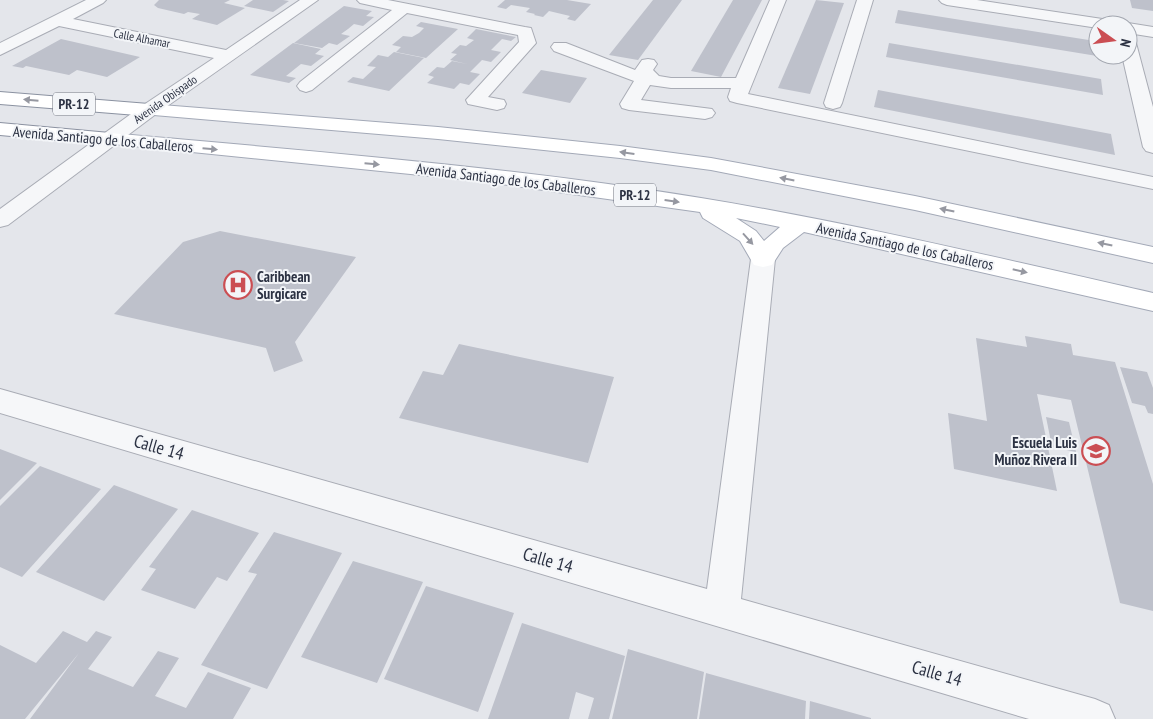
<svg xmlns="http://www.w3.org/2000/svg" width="1153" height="719" viewBox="0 0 1153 719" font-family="'PT Sans Narrow',sans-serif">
<rect width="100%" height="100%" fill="#e4e6eb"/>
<!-- building -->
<g fill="#bec1cb">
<polygon points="159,0 230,0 224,3 245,8 217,25 192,19 200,14 188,12 184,14 158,8 154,5"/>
<polygon points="253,0 283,0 289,1 273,12 244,6"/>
<polygon points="505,0 567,0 591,4 575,21 567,19 570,16 549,11 543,17 534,15 535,14 526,12 530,8 511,5 506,9 497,7"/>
<polygon points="653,0 682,0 638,60 609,55"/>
<polygon points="733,0 762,0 721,77 691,71"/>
<polygon points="816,0 844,3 810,94 778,88"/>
<polygon points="1130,0 1153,0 1153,11 1132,8"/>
<polygon points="344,6 372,11 366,16 374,17 363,26 354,24 348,29 341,34 350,36 337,45 329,43 322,48 294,43"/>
<polygon points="898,10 1095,41 1097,56 895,23"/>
<polygon points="421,22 458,29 426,58 396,52 401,47 392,45 403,36 412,37 419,33 424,28 416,26"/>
<polygon points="476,29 516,37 511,41 502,39 491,50 501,52 491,62 482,60 470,72 480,74 469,85 460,83 454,89 427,83 434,77 428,75 437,67 444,68 452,61 467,64 450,60 457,54 451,53 460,45 466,46 474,40 467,38"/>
<polygon points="61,39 140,57 107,77 77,70 69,75 26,66 23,68 12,66"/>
<polygon points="293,43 321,49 315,54 324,56 311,66 301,64 286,76 296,78 289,83 250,75"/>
<polygon points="889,43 1101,79 1103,95 886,57"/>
<polygon points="394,52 424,58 389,91 347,82 353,77 363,79 376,67 367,66 378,55 388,57"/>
<polygon points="541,70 587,78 570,103 522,93"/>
<polygon points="878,90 1111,134 1115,155 874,107"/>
<polygon points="220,231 356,257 295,342 303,361 274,372 266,348 114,314 183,242"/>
<polygon points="1025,336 1071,344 1073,355 1115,362 1153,484 1153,611 1120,603 1071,400 1037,394 1057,491 954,469 948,413 987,421 976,338 1027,347"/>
<polygon points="459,344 614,377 588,463 399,418 423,371 443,375"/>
<polygon points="1120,367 1147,372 1153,388 1153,414 1148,413 1145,406 1132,403"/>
<polygon points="1046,417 1069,422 1076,452 1052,447"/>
<polygon points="0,449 37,463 0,500"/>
<polygon points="40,466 101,489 22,577 0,567 0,506"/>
<polygon points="114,485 178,509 104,601 36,572"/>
<polygon points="192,510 259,533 227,581 217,577 195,609 141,590 156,569 149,567"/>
<polygon points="274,532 342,553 267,689 201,665 257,574 248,572"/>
<polygon points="353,561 423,582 377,683 301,657"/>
<polygon points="426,586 514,613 478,712 384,679"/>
<polygon points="522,623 625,656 609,719 588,719 594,698 576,692 569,719 488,719"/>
<polygon points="63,631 87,642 96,631 112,637 88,669 133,687 158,651 179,658 155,696 186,708 208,672 251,688 233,719 30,719 79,653 25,719 0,719 0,645 36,663"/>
<polygon points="628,649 704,672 697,719 612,719"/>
<polygon points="706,673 806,701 805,719 699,719"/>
<polygon points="810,701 871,718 871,719 809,719"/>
</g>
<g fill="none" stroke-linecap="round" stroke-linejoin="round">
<defs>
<g id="minor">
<polygon points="86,0 106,0 103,3 73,19 226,50 300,0 318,0 156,114 8,225 0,227 0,209 142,106 214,58 59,26 0,55 0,43"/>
<polygon points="357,0 388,0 525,27 531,28 536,43 488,97 504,100 506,104 504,108 497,110 468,104 466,100 519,42 518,35 407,13 312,90 306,92 300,90 297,86 300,82 392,10 360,3"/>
<polygon points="770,0 786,0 748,94 1153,177 1153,189 737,103 730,101 728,97 731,88 671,88 650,85 641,100 712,109 715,113 712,117 705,119 629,110 622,108 620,104 634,81 554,51 551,47 554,43 566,43 635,70 642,60 648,59 654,60 657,64 653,70 659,76 671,78 736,78"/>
<polygon points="857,0 873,0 842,103 840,107 833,109 826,107 824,103"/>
<polygon points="939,0 977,0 1109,20 1115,22 1117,25 1098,25 1098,28 947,5 942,3"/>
<polygon points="1128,23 1153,27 1153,37 1128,33 1128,25 1122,25"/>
<polygon points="1128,38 1134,39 1136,43 1153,107 1153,153 1146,151 1143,147 1122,55 1128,55"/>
<polygon points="763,251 772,253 775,259 741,599 1095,699 1109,705 1115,719 1029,719 0,413 0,389 707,589 751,259 754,253"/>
</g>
<g id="major">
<polygon points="149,104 438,127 620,146 711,158 915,196 1153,247 1153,263 915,210 711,170 620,158 438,139 142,114 139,110 142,106"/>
<path d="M 110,133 C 307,151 505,166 701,198 C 853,223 1003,259 1153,293 L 1153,311 L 804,232 L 783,248 L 772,265 L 763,267 L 754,265 L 740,241 L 703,218 L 700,212 L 480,181 L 103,143 L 100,139 L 103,135 ZM 736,218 L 780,227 L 764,241 L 756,231 Z"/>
</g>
<g id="highway">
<polygon points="0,92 149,104 156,106 159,110 156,114 149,116 0,104"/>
<polygon points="0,123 110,133 117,135 120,139 117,143 110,145 0,135"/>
</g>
</defs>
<!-- minor casing -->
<use href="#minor" stroke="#a9acb5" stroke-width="2"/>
<!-- major casing -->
<use href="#major" stroke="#a3a9b7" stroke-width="2"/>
<!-- highway casing -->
<use href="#highway" stroke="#8b92a1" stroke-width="2"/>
<!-- minor -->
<use href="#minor" fill="#f6f7f9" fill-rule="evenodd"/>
<!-- major -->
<use href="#major" fill="#fff" fill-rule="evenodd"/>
<!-- highway -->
<use href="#highway" fill="#fff" fill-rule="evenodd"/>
</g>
<!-- one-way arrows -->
<defs><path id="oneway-solid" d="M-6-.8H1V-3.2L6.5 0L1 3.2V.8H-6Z" transform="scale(1.25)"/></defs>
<g fill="#9698a1">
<use href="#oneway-solid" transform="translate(31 100) rotate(-175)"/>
<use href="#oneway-solid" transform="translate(210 149) rotate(5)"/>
<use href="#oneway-solid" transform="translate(627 153) rotate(-172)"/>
<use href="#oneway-solid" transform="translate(372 164) rotate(5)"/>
<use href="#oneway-solid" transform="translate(787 179) rotate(-169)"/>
<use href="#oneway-solid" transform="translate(672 201) rotate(8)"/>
<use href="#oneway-solid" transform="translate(947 210) rotate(-168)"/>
<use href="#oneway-solid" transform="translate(748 239) rotate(48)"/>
<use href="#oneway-solid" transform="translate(1105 244) rotate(-168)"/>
<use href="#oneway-solid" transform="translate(1020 271) rotate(13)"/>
</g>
<!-- icons -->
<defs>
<symbol id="hospital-ring" viewBox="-11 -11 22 22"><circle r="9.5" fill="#f3f5f8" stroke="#cb4e53" stroke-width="1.5"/><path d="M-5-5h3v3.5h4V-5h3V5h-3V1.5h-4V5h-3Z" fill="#cb4e53"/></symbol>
<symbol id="school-ring" viewBox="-11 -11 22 22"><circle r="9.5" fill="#f3f5f8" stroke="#cb4e53" stroke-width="1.5"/><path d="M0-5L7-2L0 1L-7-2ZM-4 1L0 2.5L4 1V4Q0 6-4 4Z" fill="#cb4e53"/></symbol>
</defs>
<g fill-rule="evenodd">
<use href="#hospital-ring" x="222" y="269" width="32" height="32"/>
<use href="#school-ring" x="1080" y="435" width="32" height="32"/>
</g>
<g text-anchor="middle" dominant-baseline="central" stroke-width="4" stroke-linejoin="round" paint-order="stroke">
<!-- far-street labels -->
<g font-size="12" fill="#2c3243" stroke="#f3f5f8">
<text transform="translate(142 38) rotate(11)">Calle Alhamar</text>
<text transform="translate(165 99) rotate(-35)">Avenida Obispado</text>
</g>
<!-- shield labels -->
<g fill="#f3f5f8" stroke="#686c79" stroke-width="1">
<rect x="53" y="92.5" width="42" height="23" rx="4"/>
<rect x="614" y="183.5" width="42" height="23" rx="4"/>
</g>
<g font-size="14" font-weight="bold" fill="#2c3243">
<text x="74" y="104">PR-12</text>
<text x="635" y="195">PR-12</text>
</g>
<!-- street labels -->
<g font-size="15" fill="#2c3243" stroke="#f3f5f8">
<text transform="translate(103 139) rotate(5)">Avenida Santiago de los Caballeros</text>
<text transform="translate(506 179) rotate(7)">Avenida Santiago de los Caballeros</text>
<text transform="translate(905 246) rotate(12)">Avenida Santiago de los Caballeros</text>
</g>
<!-- poi labels -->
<g font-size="15" font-weight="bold" fill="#2c3243" stroke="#f3f5f8" text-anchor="start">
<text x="257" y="276">Caribbean<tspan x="257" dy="17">Surgicare</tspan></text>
<text x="1077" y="442" text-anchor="end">Escuela Luis<tspan x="1077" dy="17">Muñoz Rivera II</tspan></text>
</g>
<!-- near-street labels -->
<g font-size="18" fill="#2c3243" stroke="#f3f5f8">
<text transform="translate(159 447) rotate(16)">Calle 14</text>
<text transform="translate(548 560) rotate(16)">Calle 14</text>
<text transform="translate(937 673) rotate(16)">Calle 14</text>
</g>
</g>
<!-- north arrow -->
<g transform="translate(1113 40) rotate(104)"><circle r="24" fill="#f3f5f8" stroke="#a3a7b0"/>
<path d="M0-4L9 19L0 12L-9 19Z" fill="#cb4e53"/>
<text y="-8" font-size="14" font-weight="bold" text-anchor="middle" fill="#2c3243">N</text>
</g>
</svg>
